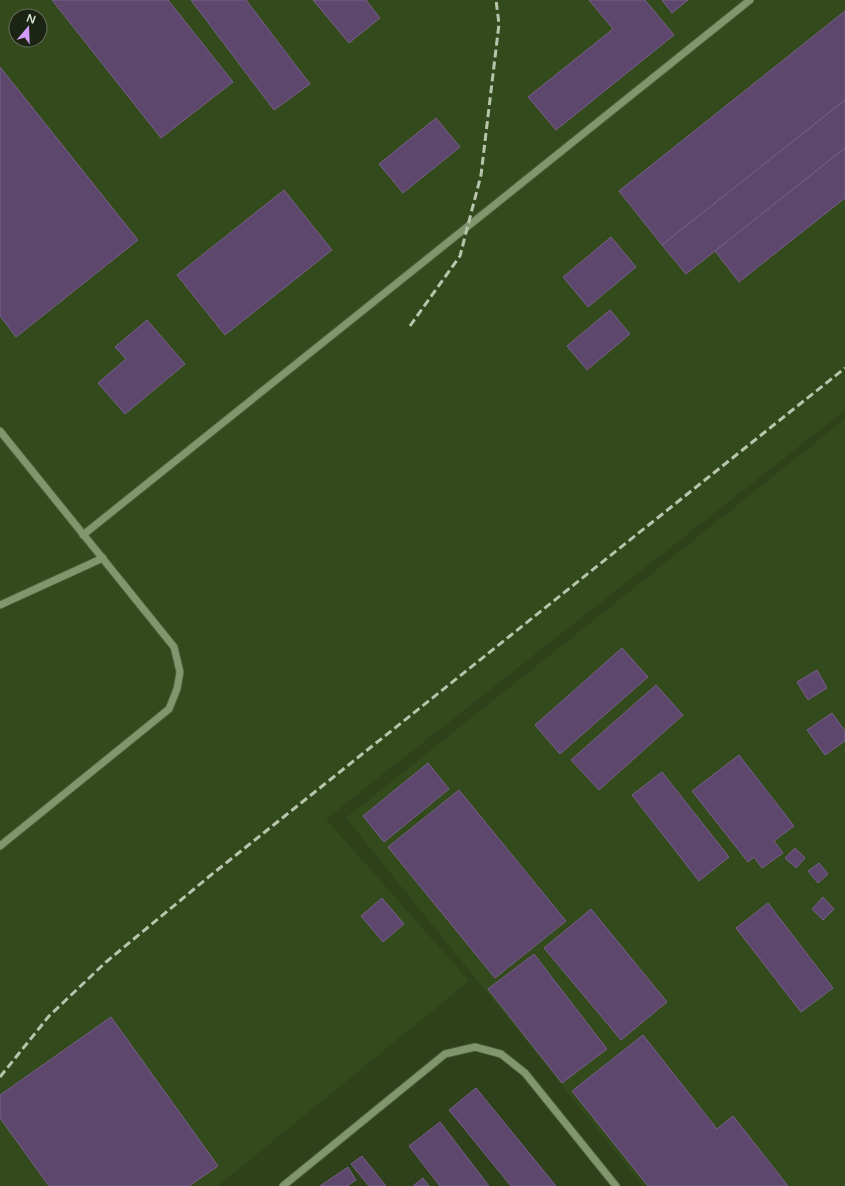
<svg xmlns="http://www.w3.org/2000/svg" width="845" height="1186" viewBox="0 0 845 1186" font-family="'Varela Round',sans-serif">
<rect width="100%" height="100%" fill="#2e411b"/>
<!-- built -->
<g fill="#334a1c" fill-rule="evenodd">
<path d="M 0,0 L 845,0 L 845,410 L 326,819 L 469,981 L 218,1186 L 0,1186 ZM 16,16 L 40,16 L 40,40 L 16,40 Z"/>
<polygon points="845,419 845,1186 643,1186 346,818"/>
</g>
<!-- building -->
<g fill="#5e476c" stroke="#776087">
<polygon points="52,0 168,0 233,82 161,138"/>
<polygon points="191,0 246,0 310,84 274,110"/>
<polygon points="313,0 366,0 380,18 349,43"/>
<polygon points="589,0 645,0 674,35 556,130 528,97 613,29"/>
<polygon points="662,0 688,0 672,13"/>
<polygon points="845,11 845,100 662,245 619,191"/>
<polygon points="0,67 138,240 16,337 0,316"/>
<polygon points="845,100 845,148 686,274 662,245"/>
<polygon points="436,118 460,147 403,193 379,164"/>
<polygon points="845,148 845,198 739,282 715,251"/>
<polygon points="284,190 332,250 225,335 177,275"/>
<polygon points="611,237 636,267 588,307 563,277"/>
<polygon points="610,310 630,334 587,370 567,346"/>
<polygon points="147,320 185,364 125,414 98,383 126,359 115,347"/>
<polygon points="622,648 648,677 560,754 535,725"/>
<polygon points="817,670 827,688 808,700 797,682"/>
<polygon points="656,685 683,715 599,790 571,760"/>
<polygon points="832,713 845,731 845,741 825,755 807,730"/>
<polygon points="739,755 794,826 774,841 783,853 762,868 754,857 748,862 692,791"/>
<polygon points="428,763 449,789 384,842 363,816"/>
<polygon points="662,772 729,857 699,881 632,795"/>
<polygon points="459,790 566,921 495,978 388,847"/>
<polygon points="795,848 805,858 796,868 785,858"/>
<polygon points="819,863 828,874 818,883 808,871"/>
<polygon points="823,897 834,909 823,920 812,909"/>
<polygon points="382,898 404,924 383,942 361,916"/>
<polygon points="768,903 833,988 801,1012 736,928"/>
<polygon points="591,909 667,1002 621,1040 544,948"/>
<polygon points="534,954 607,1049 562,1083 488,989"/>
<polygon points="111,1017 218,1166 189,1186 49,1186 0,1118 0,1095"/>
<polygon points="643,1035 717,1129 733,1116 788,1186 648,1186 572,1091"/>
<polygon points="476,1088 556,1186 511,1186 449,1110"/>
<polygon points="440,1122 489,1186 440,1186 409,1146"/>
<polygon points="362,1156 386,1186 369,1186 351,1164"/>
<polygon points="348,1167 356,1180 347,1186 320,1186"/>
<polygon points="423,1178 429,1186 413,1186"/>
</g>
<g fill="none" stroke-linecap="round" stroke-linejoin="round">
<defs>
<g id="minor">
<polyline points="0,431 174,647 180,672 177,689 169,709 0,846"/>
<polyline points="83,535 750,0"/>
<polyline points="0,605 103,558"/>
<polyline points="283,1186 445,1054 475,1047 501,1054 525,1073 616,1186"/>
</g>
</defs>
<!-- minor casing -->
<use href="#minor" stroke="#4b5c3a" stroke-width="9"/>
<!-- minor -->
<use href="#minor" stroke="#80976d" stroke-width="7"/>
<!-- rail -->
<g stroke="#b8c5ac" stroke-width="3" stroke-dasharray="8 4" stroke-linecap="butt">
<polyline points="410,326 460,256 481,175 499,24 496,0"/>
<polyline points="0,1077 49,1016 106,962 211,875 845,368"/>
</g>
</g>
<!-- north arrow -->
<g transform="translate(28 28) rotate(19)"><circle r="19" fill="#1c2514" stroke="#66705d"/>
<path d="M0-3L7 15L0 10L-7 15Z" fill="#d59bfb"/>
<text y="-6" font-size="11" font-weight="bold" text-anchor="middle" fill="#d5e1cb">N</text>
</g>
</svg>
